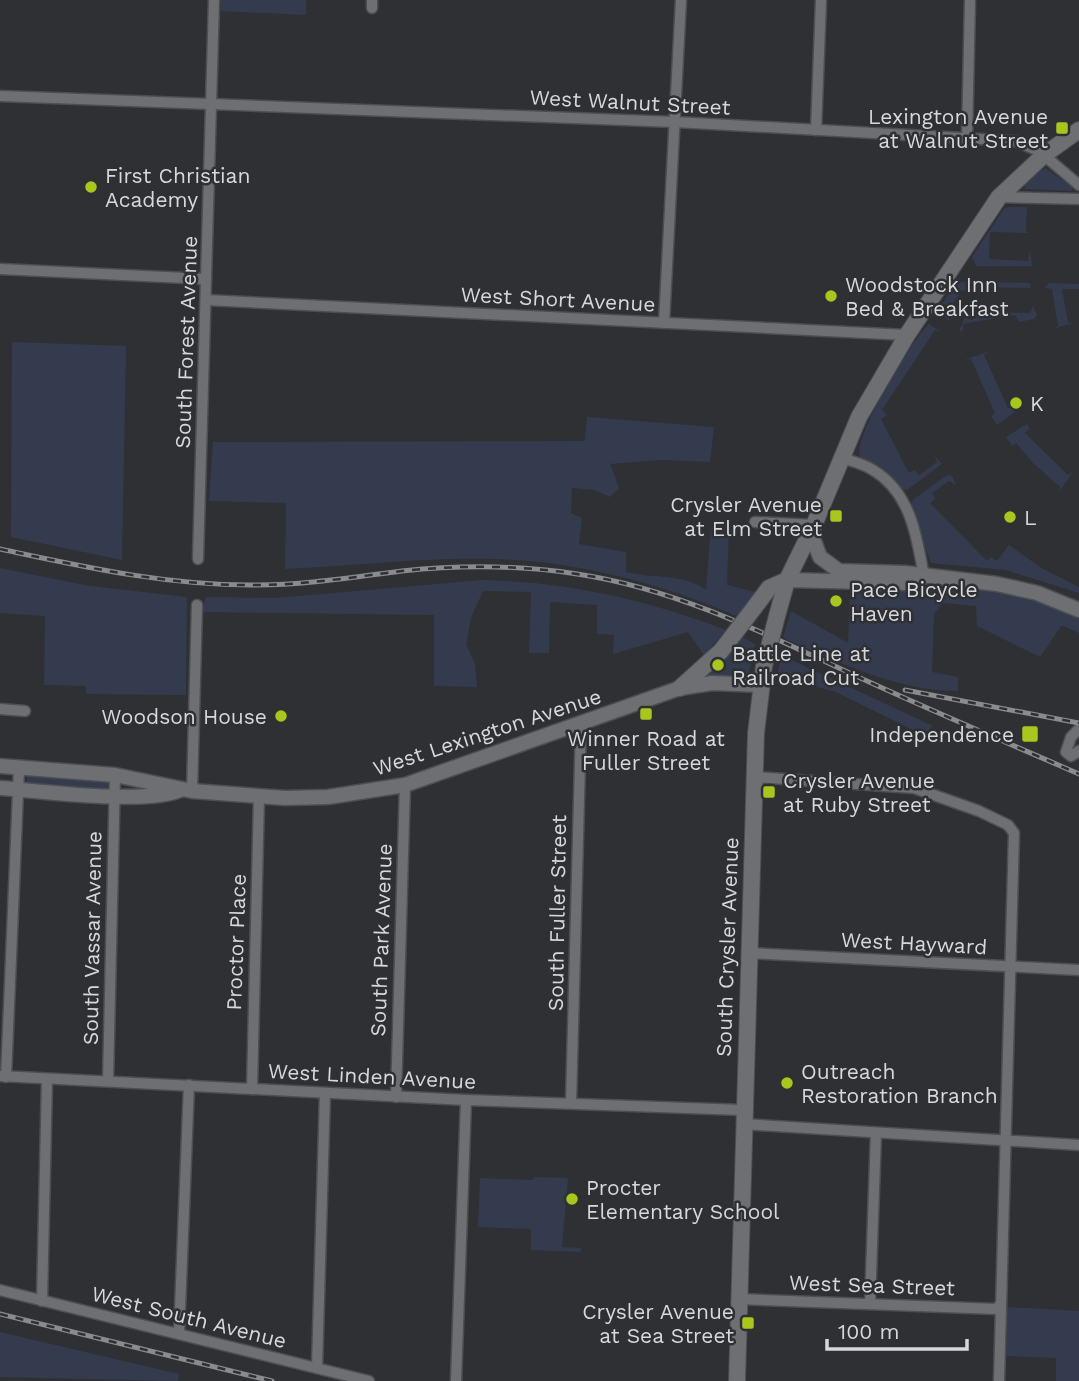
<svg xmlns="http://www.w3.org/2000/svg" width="1079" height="1381" viewBox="0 0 1079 1381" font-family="'Work Sans',sans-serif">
<rect width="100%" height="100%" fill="#2f3034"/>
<!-- green -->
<g fill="#343b4f">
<polygon points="221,0 306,0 306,15 221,11"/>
<polygon points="1045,168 1072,187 1072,191 1025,189 1024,182"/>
<polygon points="1008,207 1027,207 1026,230 1029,233 990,232 989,259 1028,261 1030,251 1032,266 976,266 972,257 1004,209"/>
<polygon points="956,282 1030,283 1031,294 1030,288 969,287 969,293 962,290 946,315 950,319 949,321 937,312"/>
<polygon points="1049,283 1079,284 1079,289 1062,289 1068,323 1074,323 1052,329 1058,326 1052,289 1045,288"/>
<polygon points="975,305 977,312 1030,313 1033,306 1037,315 1034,319 1019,322 1015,315 963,324 963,331 959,331 965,317 972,320 975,315 970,310"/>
<path d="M 929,324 L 942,333 L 935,330 L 882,410 L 887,415 L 881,419 L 909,473 L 915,470 L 919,475 L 937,462 L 935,456 L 942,464 L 907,490 L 901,491 L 860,457 C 853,436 912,340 929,324 Z"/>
<polygon points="12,342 126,346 122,560 11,537"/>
<polygon points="990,351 984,355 1008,408 1014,405 1017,410 997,425 991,416 995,413 971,359 964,360"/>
<path d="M 587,417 L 714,427 L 710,462 L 661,460 L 610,464 L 619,488 L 610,497 L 594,490 L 572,488 L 571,513 L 582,518 L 579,544 L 626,552 L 626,572 C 652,579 685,573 706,590 L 711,526 L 729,527 L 727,585 L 759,593 L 736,616 C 660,583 576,561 493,559 C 424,557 354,566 285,569 L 286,503 L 209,501 L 213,442 L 585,441 Z"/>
<polygon points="1027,424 1030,429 1025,433 1068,475 1074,471 1058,493 1060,487 1033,463 1016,443 1012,446 1006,437"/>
<polygon points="947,475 952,476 956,485 949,481 932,493 935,499 930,503 987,561 991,557 997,561 1009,545 1043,569 1079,587 1079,593 1006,570 931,563 910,505 914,499"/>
<polygon points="0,568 90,586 187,597 186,695 86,694 86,686 44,685 45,616 0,613"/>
<path d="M 483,580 C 568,582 647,600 726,630 L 704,655 L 688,632 L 613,654 L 614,635 L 597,634 L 597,605 L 550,602 L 549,653 L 529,653 L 531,592 L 483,591 L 471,618 L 466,644 L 475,664 L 477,687 L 434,686 L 434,615 L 202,612 L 206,597 L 275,598 Z"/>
<path d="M 850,587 C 926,589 1011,580 1079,619 L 1079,633 L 1062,625 L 1040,657 L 977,626 L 976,606 L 943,603 L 934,614 L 932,672 L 958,677 L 958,691 C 897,691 838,662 783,638 L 791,611 L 848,643 Z"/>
<polygon points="742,637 755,644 749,672 740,677 704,675"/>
<polygon points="781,655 933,726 923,735 836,692 777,676"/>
<polygon points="27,773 108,781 109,784 105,790 27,784"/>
<polygon points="534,1177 568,1178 562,1247 581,1248 581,1252 531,1250 531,1229 478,1227 480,1178 533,1180"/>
<polygon points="1007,1307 1079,1311 1079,1381 1056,1381 1056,1358 1006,1356"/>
<polygon points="0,1332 179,1374 178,1381 0,1377"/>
</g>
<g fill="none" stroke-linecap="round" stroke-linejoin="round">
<defs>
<g id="minor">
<polyline points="372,8 372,0"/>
<polyline points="0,96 675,122 1015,141 1039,151 1079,185"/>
<polyline points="816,130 821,0"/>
<polyline points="967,138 970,0"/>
<polyline points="999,197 1079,199"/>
<polyline points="0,269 206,279"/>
<polyline points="206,300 907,335"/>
<polyline points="664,323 681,0"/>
<path d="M 842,458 C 852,461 864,464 873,470 C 911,493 917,537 924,577"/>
<polyline points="755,522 814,525"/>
<polyline points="198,559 214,0"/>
<polyline points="0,709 25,711"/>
<polyline points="1078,730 1071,737 1066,752 1071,756 1079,751"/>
<polyline points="755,777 914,788 979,811 1008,825 1014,833 999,1381"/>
<polyline points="192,791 197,605"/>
<polyline points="748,953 1079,970"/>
<polyline points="0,1076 466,1100 742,1110"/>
<polyline points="6,1077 19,768"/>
<polyline points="108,1081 115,775"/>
<polyline points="252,1089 259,797"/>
<polyline points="396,1097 405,785"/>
<polyline points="571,1103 581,723"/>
<polyline points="742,1124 1079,1145"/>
<polyline points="0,1290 369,1381"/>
<polyline points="739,1299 996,1309 1001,1304"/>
<polyline points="42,1301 47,1079"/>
<polyline points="870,1304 876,1133"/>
<polyline points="179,1334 189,1085"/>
<polyline points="317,1368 325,1093"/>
<polyline points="456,1381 466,1100"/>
</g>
<g id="tertiary">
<polyline points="811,533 820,557 839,571 905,573 997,584 1037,593 1079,610"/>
<polyline points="787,580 908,583 923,577"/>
<polyline points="0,766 115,775 192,791 285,798 328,797 405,785 680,688 712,683 761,685"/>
<path d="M 0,788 C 40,791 146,805 180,790"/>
</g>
<g id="secondary">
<polyline points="754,608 769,588 787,580"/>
<polyline points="777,616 787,580 814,525 859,417 907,335 999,197 1044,155 1079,130"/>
<polyline points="680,688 721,651"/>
<polyline points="737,1381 756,733 764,666"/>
</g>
</defs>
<!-- minor casing -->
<use href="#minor" stroke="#4d4e51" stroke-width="13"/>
<!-- tertiary casing -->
<use href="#tertiary" stroke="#4d4e51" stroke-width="17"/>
<!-- secondary casing -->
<use href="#secondary" stroke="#4d4e51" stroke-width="18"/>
<!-- minor -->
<use href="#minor" stroke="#6d6f73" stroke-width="10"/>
<!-- tertiary -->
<use href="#tertiary" stroke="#6d6f73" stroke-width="14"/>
<!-- secondary -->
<use href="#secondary" stroke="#6d6f73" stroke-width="16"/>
<defs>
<g id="rail">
<path d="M 0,549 C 85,567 168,586 256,585 C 305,585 354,577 402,571 C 460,565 519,565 577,574 C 679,589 774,638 867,681 C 937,713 1008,743 1079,774"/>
<polyline points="905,690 1079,723"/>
<polyline points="0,1314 272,1381"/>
</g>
</defs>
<!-- rail casing -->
<use href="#rail" stroke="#8a8b8e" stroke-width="5"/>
<!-- rail -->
<use href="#rail" stroke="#2f3034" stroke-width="2.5" stroke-dasharray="8" stroke-linecap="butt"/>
<defs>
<g id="secondary-bridge">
<polyline points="721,651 754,608"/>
<polyline points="764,666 777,616"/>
</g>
</defs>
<!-- secondary-bridge casing -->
<use href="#secondary-bridge" stroke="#4d4e51" stroke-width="18" stroke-linecap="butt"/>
<!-- secondary-bridge -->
<use href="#secondary-bridge" stroke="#6d6f73" stroke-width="16"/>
</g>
<!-- markers -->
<g fill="#a7c71e" stroke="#2f3034" stroke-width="2.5">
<rect x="1055" y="121" width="14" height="14" rx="3.5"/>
<circle cx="91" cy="187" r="7"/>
<circle cx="831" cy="296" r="7"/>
<circle cx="1016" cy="403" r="7"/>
<rect x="829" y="509" width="14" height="14" rx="3.5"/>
<circle cx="1010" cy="517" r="7"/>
<circle cx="836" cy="601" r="7"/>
<circle cx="718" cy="665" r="7"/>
<rect x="639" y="707" width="14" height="14" rx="3.5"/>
<circle cx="281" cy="716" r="7"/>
<rect x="1021" y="725" width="18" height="18" rx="3.5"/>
<rect x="762" y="785" width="14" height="14" rx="3.5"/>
<circle cx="787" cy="1083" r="7"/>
<circle cx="572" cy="1199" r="7"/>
<rect x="741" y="1316" width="14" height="14" rx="3.5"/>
</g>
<g text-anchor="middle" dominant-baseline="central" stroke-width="5" stroke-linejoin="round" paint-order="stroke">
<!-- street labels -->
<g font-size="21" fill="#d7d8da" stroke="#2f3034">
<text transform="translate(630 102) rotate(3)">West Walnut Street</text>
<text transform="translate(558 299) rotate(3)">West Short Avenue</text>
<text transform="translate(186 342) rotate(-88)">South Forest Avenue</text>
<text transform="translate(487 732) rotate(-18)">West Lexington Avenue</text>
<text transform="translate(557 913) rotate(-89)">South Fuller Street</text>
<text transform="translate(92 938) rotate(-89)">South Vassar Avenue</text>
<text transform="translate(381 940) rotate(-88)">South Park Avenue</text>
<text transform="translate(236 942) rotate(-88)">Proctor Place</text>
<text transform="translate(914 943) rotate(3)">West Hayward</text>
<text transform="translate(727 947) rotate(-88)">South Crysler Avenue</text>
<text transform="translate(372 1076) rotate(3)">West Linden Avenue</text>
<text transform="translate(872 1285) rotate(2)">West Sea Street</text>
<text transform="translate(189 1317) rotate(14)">West South Avenue</text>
</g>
<!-- poi labels -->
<g font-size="21" fill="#d7d8da" stroke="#2f3034" text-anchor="start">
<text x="1048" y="116" text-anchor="end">Lexington Avenue<tspan x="1048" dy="24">at Walnut Street</tspan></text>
<text x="105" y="175">First Christian<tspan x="105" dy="24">Academy</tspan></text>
<text x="845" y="284">Woodstock Inn<tspan x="845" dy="24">Bed &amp; Breakfast</tspan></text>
<text x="1030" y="403">K</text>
<text x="822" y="504" text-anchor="end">Crysler Avenue<tspan x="822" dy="24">at Elm Street</tspan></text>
<text x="1024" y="517">L</text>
<text x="850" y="589">Pace Bicycle<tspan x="850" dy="24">Haven</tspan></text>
<text x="732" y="653">Battle Line at<tspan x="732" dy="24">Railroad Cut</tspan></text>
<text x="267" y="716" text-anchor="end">Woodson House</text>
<text x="1014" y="734" text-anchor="end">Independence</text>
<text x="646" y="738" text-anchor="middle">Winner Road at<tspan x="646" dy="24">Fuller Street</tspan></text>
<text x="783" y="780">Crysler Avenue<tspan x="783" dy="24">at Ruby Street</tspan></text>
<text x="801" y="1071">Outreach<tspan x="801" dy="24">Restoration Branch</tspan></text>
<text x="586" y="1187">Procter<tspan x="586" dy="24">Elementary School</tspan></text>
<text x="734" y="1311" text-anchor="end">Crysler Avenue<tspan x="734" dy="24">at Sea Street</tspan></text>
</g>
</g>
<!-- scale -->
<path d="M827 1339v10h140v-10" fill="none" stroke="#d7d8da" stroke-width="3.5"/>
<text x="838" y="1339" font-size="21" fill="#d7d8da" stroke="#2f3034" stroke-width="5" paint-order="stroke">100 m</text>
</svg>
